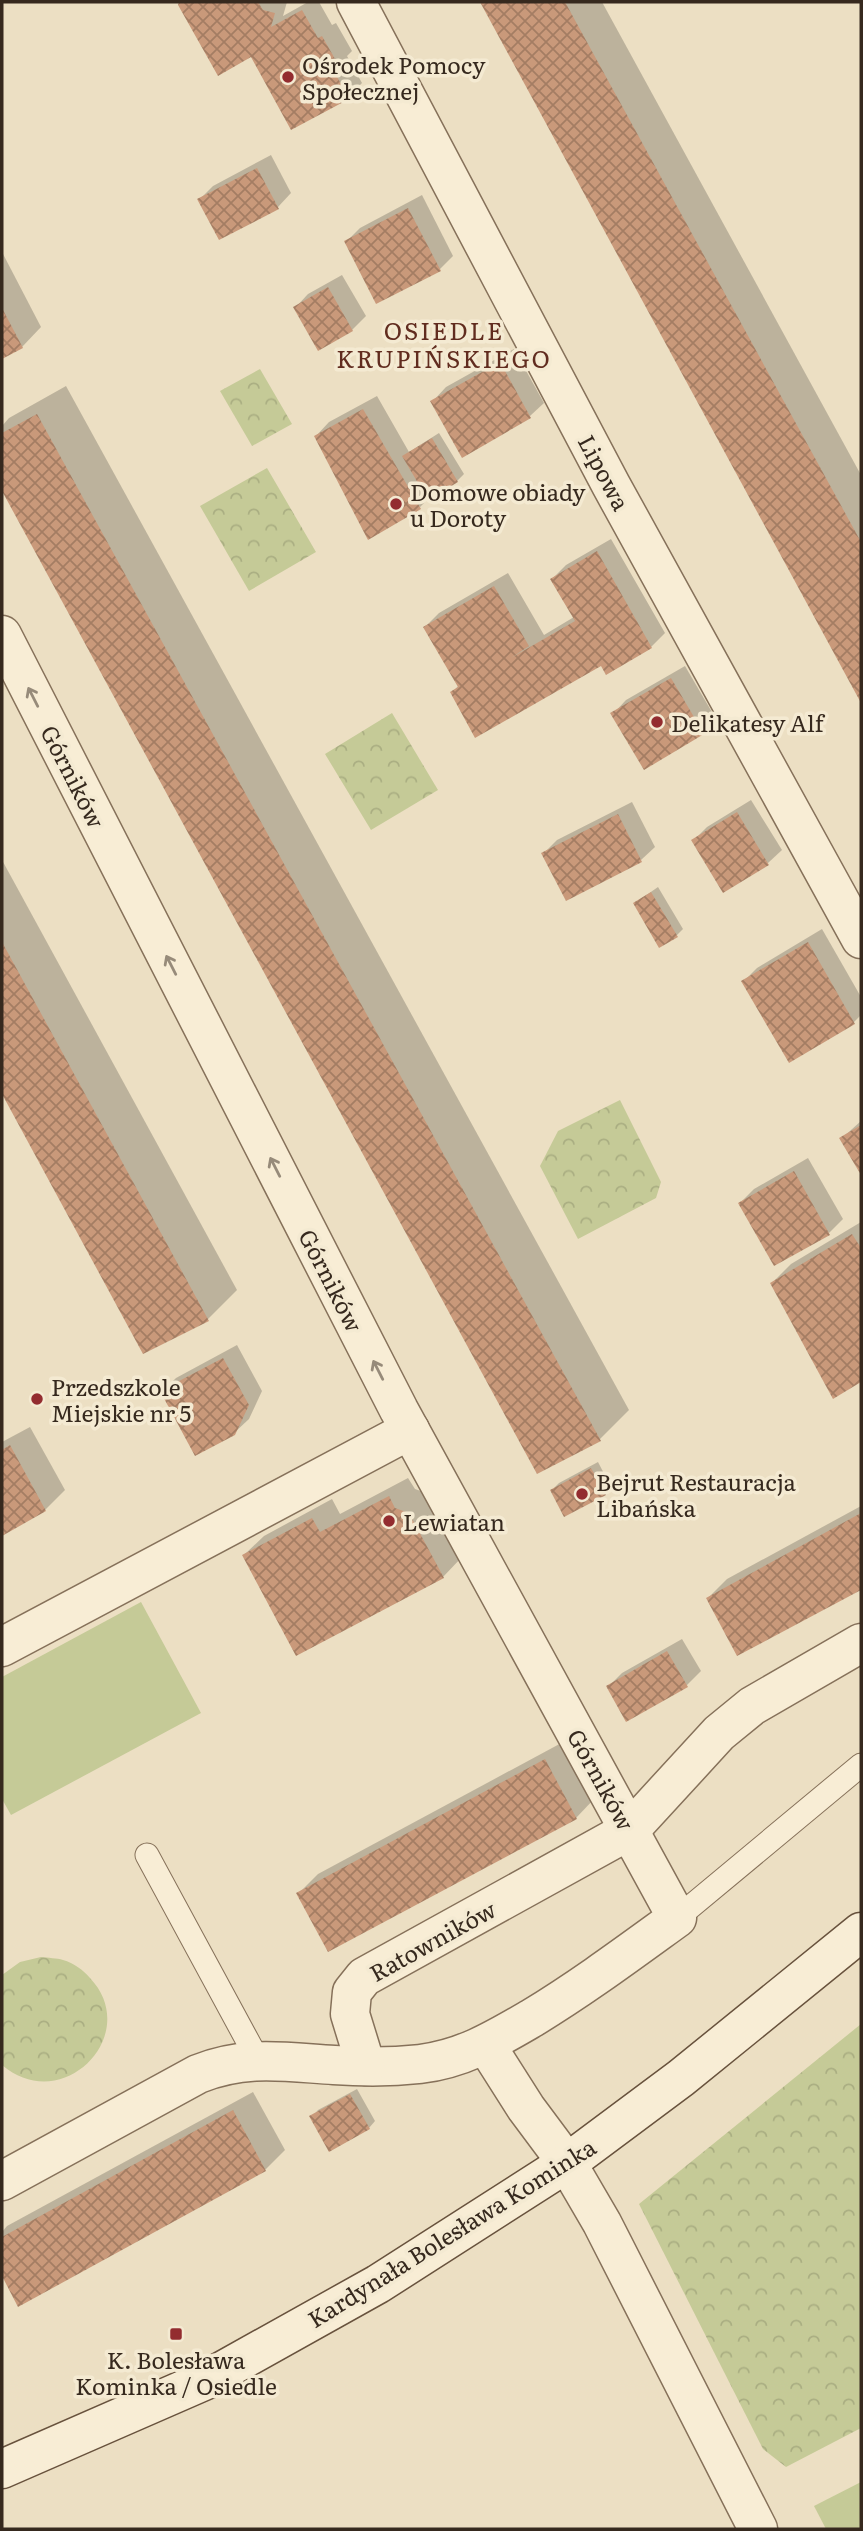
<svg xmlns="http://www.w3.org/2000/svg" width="863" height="2531" viewBox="0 0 863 2531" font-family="Literata,serif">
<defs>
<pattern id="park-crowns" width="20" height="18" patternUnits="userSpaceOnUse" patternTransform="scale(1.75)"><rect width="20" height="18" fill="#c5ca97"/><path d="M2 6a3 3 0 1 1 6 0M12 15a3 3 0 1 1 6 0" fill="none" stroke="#aaae82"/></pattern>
<pattern id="building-cross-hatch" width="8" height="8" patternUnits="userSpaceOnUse" patternTransform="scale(1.75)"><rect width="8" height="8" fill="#c9997a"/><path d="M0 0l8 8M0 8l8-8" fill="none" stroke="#a47d63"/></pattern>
</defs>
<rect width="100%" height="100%" fill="#ecdfc3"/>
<!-- park -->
<g fill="url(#park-crowns)">
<polygon points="260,369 292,424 252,446 220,391"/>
<polygon points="267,468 316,552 249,591 200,506"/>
<polygon points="392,713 438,790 371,830 325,754"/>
<polygon points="620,1100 661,1182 656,1198 578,1239 540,1166 558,1131"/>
<path d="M 41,1957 C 48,1958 57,1958 63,1960 C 74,1963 83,1970 90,1978 C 143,2034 63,2117 2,2065 L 2,1975 L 20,1962 Z"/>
<polygon points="861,2024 861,2428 786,2467 763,2449 639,2204"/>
</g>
<!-- pitch -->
<g fill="#c5ca97">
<polygon points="141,1602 201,1713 11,1815 2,1799 2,1677"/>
<polygon points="861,2482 861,2529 826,2529 814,2506"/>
</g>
<!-- shadow -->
<g fill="#0003">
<polygon points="181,2 287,2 283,16 308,2 319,2 332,25 336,23 352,51 347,56 362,83 348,97 251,55 180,4"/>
<polygon points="482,2 602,2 861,475 861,700"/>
<polygon points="271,155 291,193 278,207 199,200 213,186"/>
<polygon points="422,195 453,256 439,270 346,242 360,228"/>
<polygon points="2,252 41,327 22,347 2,357"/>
<polygon points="342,275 366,316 352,330 295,308 308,294"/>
<polygon points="514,349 544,403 530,416 433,401 446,387"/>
<polygon points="66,386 629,1410 600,1439 538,1472 2,487 2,426 9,418"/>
<polygon points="377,396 409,452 439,433 464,474 457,481 430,497 420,507 316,436 329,422"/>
<polygon points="611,539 665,633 651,647 607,673 601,664 452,693 459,685 425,627 439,613 508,573 544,635 574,617 552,579 566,565"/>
<polygon points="685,666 716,719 703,733 613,714 626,700"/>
<polygon points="751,800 782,850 768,863 693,841 707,827"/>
<polygon points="632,802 655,847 641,860 543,854 557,840"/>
<polygon points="2,860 237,1290 208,1319 144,1351 2,1090"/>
<polygon points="658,887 683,929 676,936 635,903"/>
<polygon points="822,929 861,997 861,1015 854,1022 789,1061 743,982 757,968"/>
<polygon points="861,1121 861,1171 841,1139"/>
<polygon points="808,1158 843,1219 829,1233 775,1264 740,1203 754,1189"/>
<polygon points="861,1222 861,1380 833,1397 772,1283 791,1264"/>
<polygon points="237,1345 262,1391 249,1419 234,1433 162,1392 176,1378"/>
<polygon points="30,1427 65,1490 45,1510 2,1534 2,1442"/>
<polygon points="598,1462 611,1487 605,1493 552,1490 559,1483"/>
<polygon points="408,1478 415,1489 429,1494 462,1557 443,1577 244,1555 264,1536 332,1499 340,1514"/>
<polygon points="861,1506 861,1588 738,1654 708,1598 727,1579"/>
<polygon points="682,1639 701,1671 687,1685 608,1687 622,1673"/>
<polygon points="565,1741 595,1798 576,1818 299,1893 318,1874"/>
<polygon points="357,2089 375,2121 369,2128 312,2117 318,2110"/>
<polygon points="253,2092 285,2150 265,2170 19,2304 2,2272 2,2232 7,2226"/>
</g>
<!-- building -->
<g fill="url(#building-cross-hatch)">
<polygon points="179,2 258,2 263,10 275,13 271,27 302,10 318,38 322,36 339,66 333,69 349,99 291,130 251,57 218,76 178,5"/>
<polygon points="480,2 565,2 861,542 861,703"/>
<polygon points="257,168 279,209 219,240 197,199"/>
<polygon points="408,208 441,271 376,304 344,241"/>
<polygon points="328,287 353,331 318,351 293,307"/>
<polygon points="2,308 23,348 2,359"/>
<polygon points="500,362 531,418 462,458 430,401"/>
<polygon points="363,409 421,509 368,540 314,436"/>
<polygon points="37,414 601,1441 537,1474 2,491 2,433"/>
<polygon points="432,438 458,482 428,500 402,456"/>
<polygon points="597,551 652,648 606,675 601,666 475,738 450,692 458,687 423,627 494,586 529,646 511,658 575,621 550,579"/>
<polygon points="671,678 704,734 644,770 610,713"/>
<polygon points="737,812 769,865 723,893 691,840"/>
<polygon points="618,814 642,862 566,901 541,853"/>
<polygon points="651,892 678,937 659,948 633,903"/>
<polygon points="2,942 209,1321 143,1354 2,1094"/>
<polygon points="808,942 855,1024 789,1063 741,981"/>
<polygon points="861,1125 861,1175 839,1138"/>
<polygon points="794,1171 830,1235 774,1266 738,1203"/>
<polygon points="852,1234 861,1248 861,1382 833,1399 770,1283"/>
<polygon points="223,1358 249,1405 235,1435 195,1456 160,1391"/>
<polygon points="10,1445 46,1511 2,1536 2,1450"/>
<polygon points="591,1468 606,1495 564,1517 550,1490"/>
<polygon points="389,1496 395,1508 409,1513 444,1578 296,1656 242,1555 312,1518 320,1532"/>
<polygon points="861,1513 861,1590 737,1656 706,1598"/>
<polygon points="667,1651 688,1687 626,1722 606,1686"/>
<polygon points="545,1759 577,1819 328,1952 296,1893"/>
<polygon points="350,2094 370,2129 329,2152 309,2116"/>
<polygon points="233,2110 266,2171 18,2307 2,2276 2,2237"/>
</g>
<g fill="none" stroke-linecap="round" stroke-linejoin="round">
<defs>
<g id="lane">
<polyline points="147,1855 258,2060"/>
<polyline points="677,1918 861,1765"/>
</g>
<g id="street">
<polyline points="356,2 611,485 861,939"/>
<path d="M 2,635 L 399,1410 L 677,1918 C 630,1952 583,1987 532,2018 C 496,2039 463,2059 420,2064 C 392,2067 362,2067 334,2065 C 284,2062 246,2055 198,2074 L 2,2181"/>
<polyline points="2,1647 410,1430"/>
<polyline points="486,2045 526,2108 567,2163 602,2223 758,2529"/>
<polyline points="366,2066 350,2014 352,1992 364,1977 630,1830 719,1733 752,1706 861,1643"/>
</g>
<polyline id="secondary" points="2,2469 206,2380 378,2284 567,2163 681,2078 861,1932"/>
</defs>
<!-- lane casing -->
<use href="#lane" stroke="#86715a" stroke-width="25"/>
<!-- street casing -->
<use href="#street" stroke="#86715a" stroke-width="41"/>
<!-- secondary casing -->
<use href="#secondary" stroke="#68523d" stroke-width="41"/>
<!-- lane -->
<use href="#lane" stroke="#f8edd5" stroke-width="23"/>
<!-- street -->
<use href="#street" stroke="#f8edd5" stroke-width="38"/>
<!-- secondary -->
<use href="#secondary" stroke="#f8edd5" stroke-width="38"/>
</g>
<!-- one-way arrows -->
<defs><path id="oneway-shaft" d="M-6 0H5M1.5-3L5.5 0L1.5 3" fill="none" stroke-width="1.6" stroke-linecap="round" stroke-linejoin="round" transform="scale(1.75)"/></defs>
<g stroke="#978b7a">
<use href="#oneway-shaft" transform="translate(33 697) rotate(-117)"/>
<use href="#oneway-shaft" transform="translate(171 965) rotate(-117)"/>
<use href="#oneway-shaft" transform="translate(275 1167) rotate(-117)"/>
<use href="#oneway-shaft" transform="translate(378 1370) rotate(-117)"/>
</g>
<!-- markers -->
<g fill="#932c2f" stroke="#f4ead2" stroke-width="2.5">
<circle cx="288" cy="77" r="7"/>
<circle cx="396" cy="504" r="7"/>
<circle cx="657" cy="722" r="7"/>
<circle cx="37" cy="1399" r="7"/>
<circle cx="582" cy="1494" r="7"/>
<circle cx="389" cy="1521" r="7"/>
<rect x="169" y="2327" width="14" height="14" rx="3.5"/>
</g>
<g text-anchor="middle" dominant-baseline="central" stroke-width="7" stroke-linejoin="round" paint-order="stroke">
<!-- poi labels -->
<g font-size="23" fill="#36291e" stroke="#f4ead2" text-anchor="start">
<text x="302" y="64">Ośrodek Pomocy<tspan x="302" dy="26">Społecznej</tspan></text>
<text x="410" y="491">Domowe obiady<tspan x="410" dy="26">u Doroty</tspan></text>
<text x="671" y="722">Delikatesy Alf</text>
<text x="51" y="1386">Przedszkole<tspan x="51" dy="26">Miejskie nr 5</tspan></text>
<text x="596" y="1481">Bejrut Restauracja<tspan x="596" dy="26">Libańska</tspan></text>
<text x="403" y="1521">Lewiatan</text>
<text x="176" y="2359" text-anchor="middle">K. Bolesława<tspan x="176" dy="26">Kominka / Osiedle</tspan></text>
</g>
<!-- street labels -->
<g font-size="23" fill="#36291e" stroke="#f4ead2">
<text transform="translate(605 472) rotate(62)">Lipowa</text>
<text transform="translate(74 776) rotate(63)">Górników</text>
<text transform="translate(332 1280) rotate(63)">Górników</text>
<text transform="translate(602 1779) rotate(61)">Górników</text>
<text transform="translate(432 1940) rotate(-29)">Ratowników</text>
<text transform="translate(451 2232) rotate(-32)">Kardynała Bolesława Kominka</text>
</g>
<!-- neighbourhood labels -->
<g font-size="24" letter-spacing="2" fill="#612c1f" stroke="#f4ead2">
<text x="444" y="329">OSIEDLE<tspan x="444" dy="28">KRUPIŃSKIEGO</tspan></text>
</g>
</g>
<!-- border -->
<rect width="863" height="2531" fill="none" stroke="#36291e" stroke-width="7"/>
</svg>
